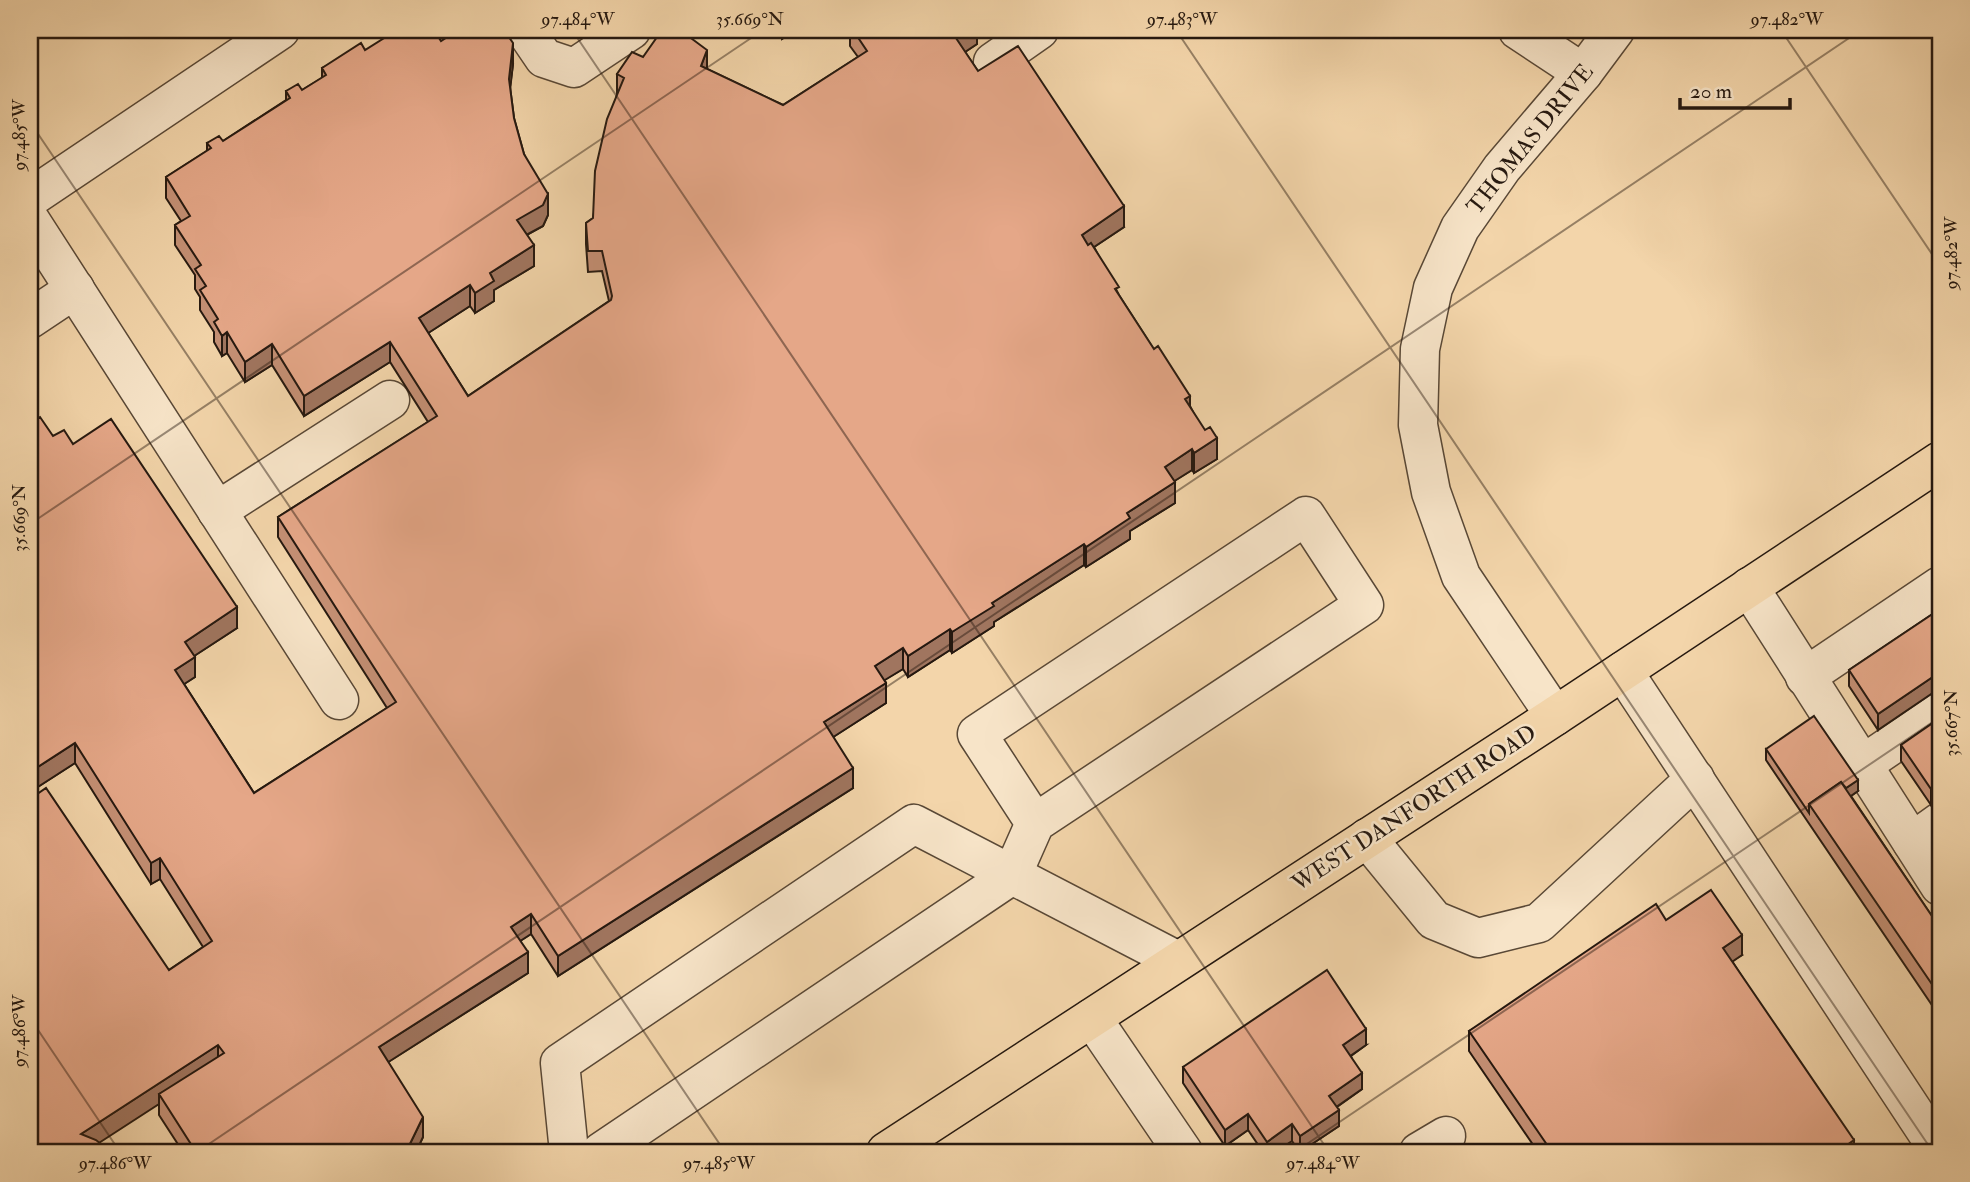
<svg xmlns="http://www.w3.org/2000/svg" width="1970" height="1182" viewBox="0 0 1970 1182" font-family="'IM FELL Double Pica',serif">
<rect width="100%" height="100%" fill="#f3d5aa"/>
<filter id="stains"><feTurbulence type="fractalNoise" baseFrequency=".00286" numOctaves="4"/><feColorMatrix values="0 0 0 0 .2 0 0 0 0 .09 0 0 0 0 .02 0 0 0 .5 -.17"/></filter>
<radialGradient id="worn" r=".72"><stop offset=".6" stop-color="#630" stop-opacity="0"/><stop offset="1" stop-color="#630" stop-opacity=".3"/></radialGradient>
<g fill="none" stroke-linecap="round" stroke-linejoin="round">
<defs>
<g id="minor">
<polyline points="525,30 544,58 574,68 631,30"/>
<polyline points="1518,30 1583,73"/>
<polyline points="993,62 1039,30"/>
<polyline points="30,198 280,30"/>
<polyline points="30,220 339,700"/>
<polyline points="30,319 75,289"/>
<polyline points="217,511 390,400"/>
<polyline points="1749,587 1940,886"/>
<polyline points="1623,671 1932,1140"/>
<polyline points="1805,677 1940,586"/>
<polyline points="1555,716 1461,576 1431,492 1418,425 1420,349 1433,288 1460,228 1502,168 1583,73 1615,30"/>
<polyline points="1862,765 1940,712"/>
<polyline points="1367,838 1434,920 1478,938 1539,923 1695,779"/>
<polyline points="1912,842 1940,822"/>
<polyline points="1092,1018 1183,1152"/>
<polyline points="569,1152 560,1063 914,824 1178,961"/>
<polyline points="601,1152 1012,875 1035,823 1364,605 1306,516 977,734 1035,823"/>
<polyline points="1419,1152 1446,1136"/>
</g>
<polyline id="major" points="886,1152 1555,716 1940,461"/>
</defs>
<!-- minor casing -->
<use href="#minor" stroke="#594836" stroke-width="41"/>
<!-- major casing -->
<use href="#major" stroke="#261910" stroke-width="41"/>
<!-- minor -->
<use href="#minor" stroke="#f7e4c8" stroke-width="38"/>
<!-- major -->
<use href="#major" stroke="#f3d5aa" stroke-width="38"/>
</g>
<!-- wall -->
<g fill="#c59075" stroke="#261910" stroke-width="2">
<polygon points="776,30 796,30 782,39"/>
<polygon points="848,30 977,30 977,44 965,52 978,71 1124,227 1094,247 1119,295 1190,406 1217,459 1194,473 1192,470 1174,481 1175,503 1130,531 1130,539 1086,567 1084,565 994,622 994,626 952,653 950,650 908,677 903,669 884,680 886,703 833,737 853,788 558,976 531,934 520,941 528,973 388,1062 423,1137 416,1152 183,1152 159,1115 159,1104 30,1152 169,970 203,947 160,879 151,884 75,763 30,792 30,423 53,436 73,444 237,628 194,656 195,677 184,684 254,793 387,708 278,537 278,517 428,422 390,362 304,416 272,365 245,382 227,353 222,356 214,342 214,332 200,310 200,297 195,289 195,275 175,245 175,225 181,221 166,198 166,177 207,151 207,143 223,141 286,100 286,91 302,90 322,78 322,68 365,50 441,41 513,64 510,87 514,118 524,154 548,215 543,226 527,235 534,266 494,290 494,301 475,313 470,306 428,333 468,396 609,301 602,271 588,272 586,244 586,223 593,218 617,94 617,74 643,57 707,69 783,105 858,57 850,46 850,33"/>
<polygon points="1940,609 1878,730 1849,686 1849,670"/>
<polygon points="1940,718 1931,805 1901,761 1901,745"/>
<polygon points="1766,749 1858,791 1851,796 1940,928 1940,1017 1766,760"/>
<polygon points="1940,830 1940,856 1935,849 1935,833"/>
<polygon points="1666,920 1742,955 1732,961 1854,1152 1538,1152 1469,1051 1469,1031"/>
<polygon points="1366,1045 1351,1056 1362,1089 1337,1107 1339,1126 1300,1152 1292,1141 1275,1152 1263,1152 1248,1130 1225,1146 1183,1083 1183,1067"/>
</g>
<!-- shaded-wall -->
<g fill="#a0755f" stroke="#261910" stroke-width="2">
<polygon points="782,30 796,30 782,39"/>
<polygon points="968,30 977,30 977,44 956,58 956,38"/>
<polygon points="513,43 513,64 509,99 509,79"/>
<polygon points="707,50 707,70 701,66"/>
<polygon points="548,194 548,215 543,226 517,240 517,220"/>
<polygon points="1124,206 1124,227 1082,255 1082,235"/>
<polygon points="534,245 534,266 494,290 494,301 475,313 475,293 490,273"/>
<polygon points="470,285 470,306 419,339 419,318"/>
<polygon points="227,332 227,353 222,356 222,336"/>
<polygon points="390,342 390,362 304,416 304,396"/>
<polygon points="272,344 272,365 245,382 245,362"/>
<polygon points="1190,396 1190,416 1185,399"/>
<polygon points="1217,438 1217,459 1194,473 1194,453"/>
<polygon points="1192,449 1192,470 1165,487 1165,467"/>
<polygon points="1175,482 1175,503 1130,531 1130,539 1086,567 1086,547 1127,513"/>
<polygon points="1084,544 1084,565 994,622 994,626 952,653 952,632 992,603"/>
<polygon points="237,607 237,628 185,662 185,642"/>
<polygon points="950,629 950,650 908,677 908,656"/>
<polygon points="903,648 903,669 875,686 875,666"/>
<polygon points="195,657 195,677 175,690 175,670"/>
<polygon points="1940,672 1940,688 1878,730 1878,714"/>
<polygon points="886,683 886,703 824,743 824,722"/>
<polygon points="75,743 75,763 30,792 30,772"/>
<polygon points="853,768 853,788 558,976 558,956"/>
<polygon points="1858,780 1858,791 1819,818 1814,810"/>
<polygon points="1940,783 1940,799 1931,805 1931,789"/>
<polygon points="160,858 160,879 151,884 151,863"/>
<polygon points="531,914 531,934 511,947 511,927"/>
<polygon points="1742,935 1742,955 1723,968 1723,948"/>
<polygon points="528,952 528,973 379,1068 379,1047"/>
<polygon points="1366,1029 1366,1045 1343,1061 1343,1045"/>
<polygon points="218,1045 218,1065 159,1094 159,1104 85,1152 81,1134"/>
<polygon points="1362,1073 1362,1089 1329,1112 1329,1096"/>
<polygon points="1339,1110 1339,1126 1300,1152 1300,1136"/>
<polygon points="1248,1114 1248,1130 1225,1146 1225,1130"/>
<polygon points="423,1117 423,1137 416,1152 406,1152"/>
<polygon points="1292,1124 1292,1141 1275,1152 1267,1152 1267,1142"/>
<polygon points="1854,1140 1854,1152 1837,1152"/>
</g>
<!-- building -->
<g fill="#e5a788" stroke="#261910" stroke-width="2">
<polygon points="397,30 434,30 441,41 458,30 504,30 513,43 509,79 514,118 524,154 548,194 543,205 517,220 534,245 490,273 494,281 475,293 470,285 419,318 468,396 611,300 612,296 602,251 588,251 586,223 593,218 595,171 607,119 624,78 617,74 632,52 643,57 662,30 680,30 707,50 701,66 783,105 867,51 853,30 968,30 956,38 978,71 1018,46 1124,206 1082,235 1088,245 1091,243 1119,287 1115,289 1154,349 1158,346 1190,396 1185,399 1205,430 1210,427 1217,438 1194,453 1192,449 1165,467 1175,482 1127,513 1130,518 1086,547 1084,544 992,603 994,606 952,632 950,629 908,656 903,648 875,666 886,683 824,722 853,768 558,956 531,914 511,927 528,952 379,1047 423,1117 406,1152 196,1152 159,1094 224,1053 218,1045 81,1134 96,1140 106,1148 109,1152 30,1152 30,799 46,788 169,970 212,941 160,858 151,863 75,743 30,772 30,423 40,417 53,436 64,430 73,444 111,419 237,607 185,642 195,657 175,670 254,793 396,702 278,517 437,416 390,342 304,396 272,344 245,362 227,332 222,336 214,322 218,319 200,290 206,286 195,269 201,265 175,225 190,216 166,177 211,148 207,143 219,136 223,141 290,98 286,91 298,84 302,90 326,75 322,68 361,43 365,50"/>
<polygon points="1940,609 1940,672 1878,714 1849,670"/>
<polygon points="1814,716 1858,780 1846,788 1841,782 1809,804 1809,813 1766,749"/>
<polygon points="1940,718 1940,783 1931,789 1901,745"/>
<polygon points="1841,782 1940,928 1940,996 1809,804"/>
<polygon points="1940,830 1940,840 1935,833"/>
<polygon points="1711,890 1742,935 1723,948 1854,1140 1837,1152 1552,1152 1469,1031 1656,904 1666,920"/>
<polygon points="1327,970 1366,1029 1343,1045 1362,1073 1329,1096 1339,1110 1300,1136 1292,1124 1267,1142 1248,1114 1225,1130 1183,1067"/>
</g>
<!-- ticks -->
<path fill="none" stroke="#261910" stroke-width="2" stroke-opacity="0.45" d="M 572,30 L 1329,1152M 1176,30 L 1933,1152M 1781,30 L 1940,266M 30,122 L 725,1152M 30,524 L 763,30M 30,1018 L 120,1152M 197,1152 L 1861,30M 1295,1152 L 1940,717"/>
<g text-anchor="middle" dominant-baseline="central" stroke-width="5" stroke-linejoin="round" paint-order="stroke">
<!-- street labels -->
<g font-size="23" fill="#261910" stroke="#f7e4c8">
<text transform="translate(1530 139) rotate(-51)">THOMAS DRIVE</text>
<text transform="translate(1414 808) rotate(-33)">WEST DANFORTH ROAD</text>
</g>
</g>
<!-- margin -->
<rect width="1970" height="1182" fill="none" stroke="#f3d5aa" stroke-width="77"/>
<!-- scale -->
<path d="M1680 98v10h110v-10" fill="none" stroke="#261910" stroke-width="3.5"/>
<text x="1690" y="98" font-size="21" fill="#261910" stroke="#f7e4c8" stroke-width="5" paint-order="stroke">20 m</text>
<rect x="38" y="38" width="1894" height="1106" fill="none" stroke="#261910" stroke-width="2.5"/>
<g font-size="18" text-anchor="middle" fill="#261910">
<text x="578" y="25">97.484°W</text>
<text x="750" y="25">35.669°N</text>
<text x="1182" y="25">97.483°W</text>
<text x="1787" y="25">97.482°W</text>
<text transform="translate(19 135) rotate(-90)" y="6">97.485°W</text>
<text transform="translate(1951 253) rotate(-90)" y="6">97.482°W</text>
<text transform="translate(19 518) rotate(-90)" y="6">35.669°N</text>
<text transform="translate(1951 723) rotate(-90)" y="6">35.667°N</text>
<text transform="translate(19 1031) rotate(-90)" y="6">97.486°W</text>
<text x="115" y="1169">97.486°W</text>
<text x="719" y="1169">97.485°W</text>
<text x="1323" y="1169">97.484°W</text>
</g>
<rect width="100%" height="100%" filter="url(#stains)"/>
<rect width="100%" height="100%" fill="url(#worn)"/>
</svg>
